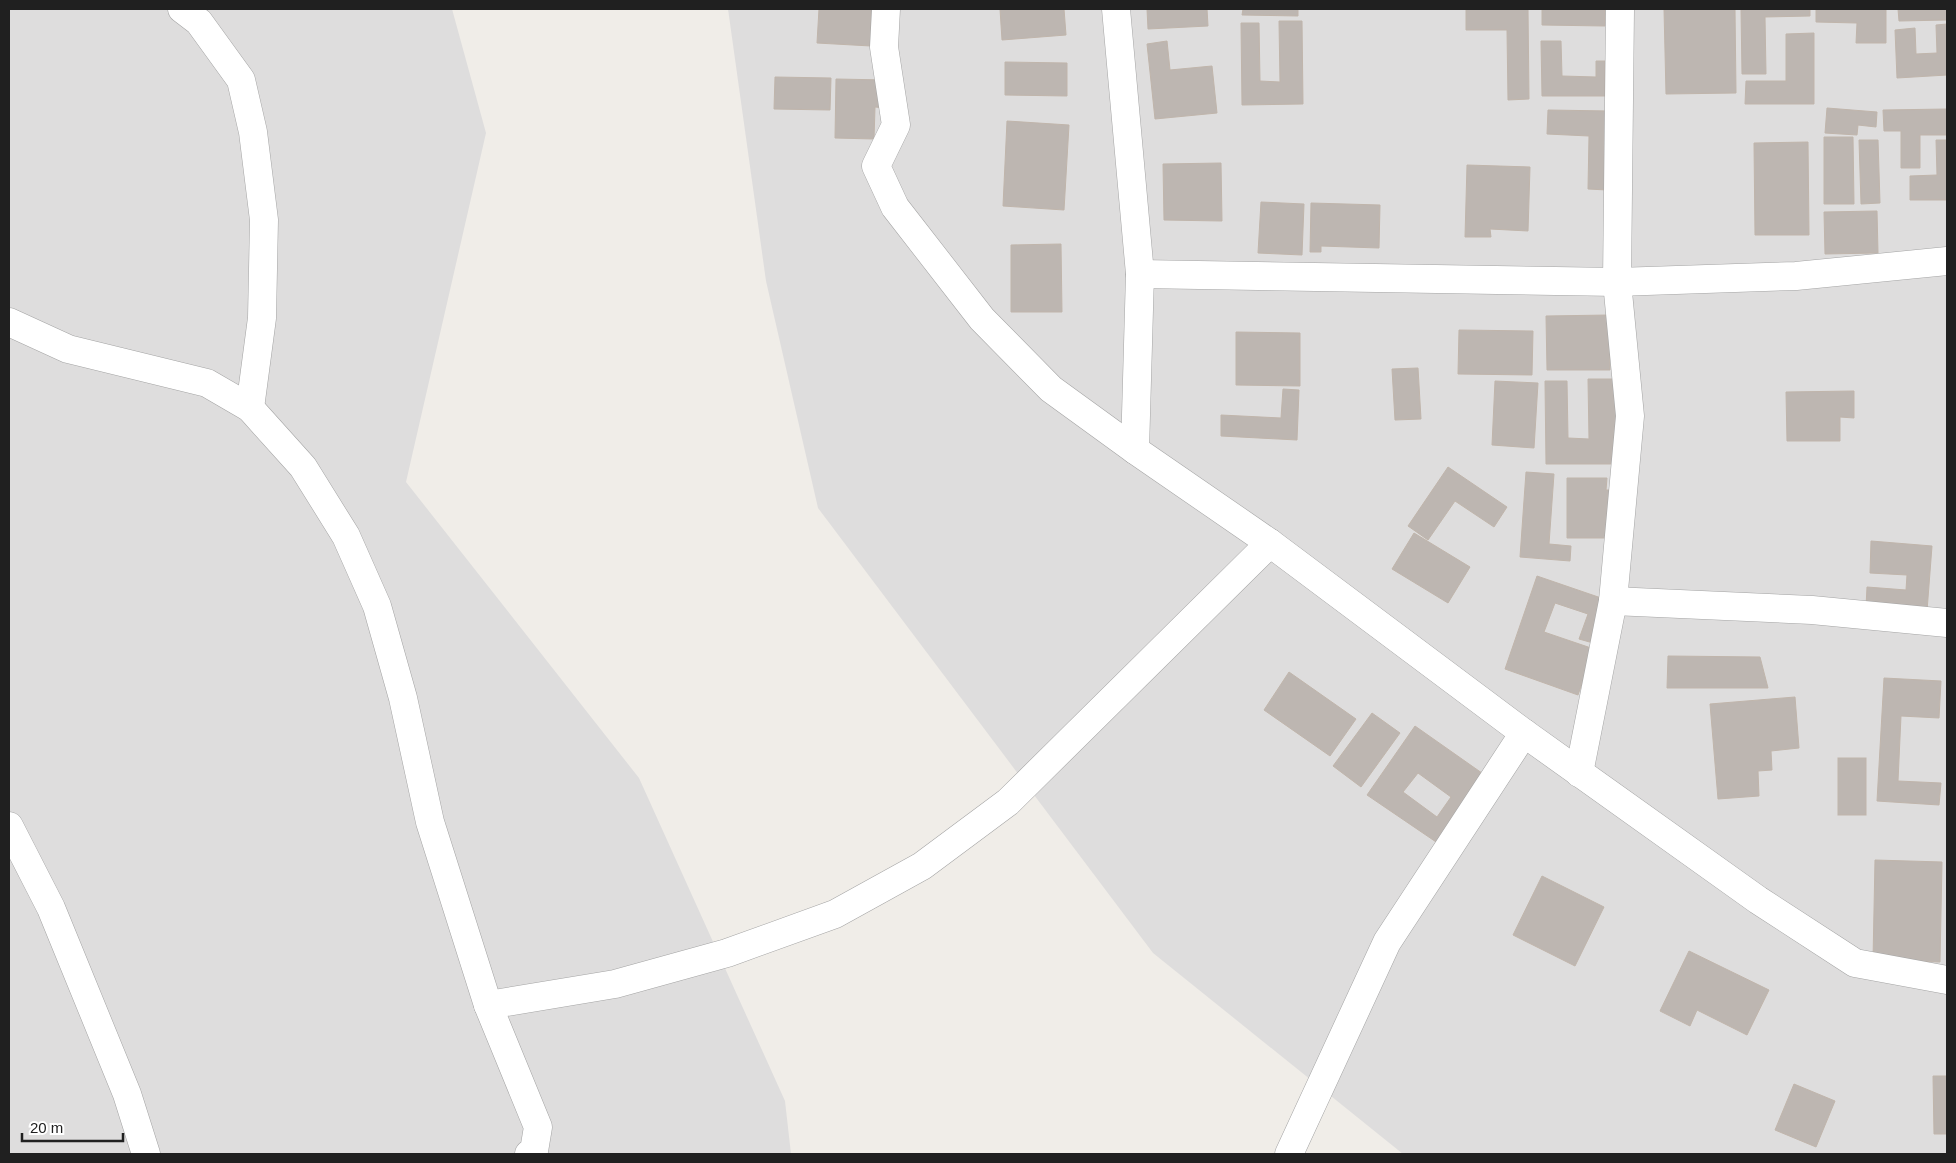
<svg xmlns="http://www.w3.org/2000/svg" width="1956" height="1163" viewBox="0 0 1956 1163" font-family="Helvetica,sans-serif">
<rect width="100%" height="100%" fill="#f0ede8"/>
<!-- residential -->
<g fill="#dedddd">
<polygon points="9,9 452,9 486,133 406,482 639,778 785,1101 791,1154 9,1154"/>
<polygon points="728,9 1947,9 1947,1154 1403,1154 1153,953 818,508 766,281"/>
</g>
<!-- building -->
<g fill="#bdb6b1" stroke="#c0b5ab" fill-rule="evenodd">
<polygon points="819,9 873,9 871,46 817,43"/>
<polygon points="1000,9 1064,9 1066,35 1002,40"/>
<polygon points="1147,9 1207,9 1208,26 1148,29"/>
<polygon points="1243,9 1298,9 1298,16 1242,15"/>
<polygon points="1466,9 1528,9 1529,99 1508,100 1507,30 1466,30"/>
<polygon points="1542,9 1605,9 1605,26 1542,25"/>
<polygon points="1664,9 1735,9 1736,93 1666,94"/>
<polygon points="1741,9 1810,9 1810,16 1765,17 1766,74 1742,74"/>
<polygon points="1816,9 1886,9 1886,43 1856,43 1857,23 1816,22"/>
<polygon points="1898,9 1947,9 1947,20 1899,21"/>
<polygon points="1279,21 1302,21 1303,104 1242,105 1241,23 1259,23 1260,81 1280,82"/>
<polygon points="1947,24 1947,75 1897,78 1895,30 1915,28 1916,54 1937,53 1936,25"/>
<polygon points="1814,33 1814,104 1745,104 1746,81 1786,81 1786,34"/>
<polygon points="1167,41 1170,70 1212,66 1217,113 1155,119 1147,44"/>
<polygon points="1541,41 1561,41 1562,76 1596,77 1596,61 1605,61 1605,96 1542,96"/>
<polygon points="1005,62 1067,63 1067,96 1005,95"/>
<polygon points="775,77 831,78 830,110 774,109"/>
<polygon points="836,79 886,80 886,108 875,107 874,139 835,138"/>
<polygon points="1827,108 1877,112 1876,127 1858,125 1857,135 1825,133"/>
<polygon points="1947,109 1947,135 1920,135 1920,168 1901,168 1901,131 1884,131 1883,110"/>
<polygon points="1548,110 1609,111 1607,190 1588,189 1589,136 1547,134"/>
<polygon points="1007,121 1069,125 1064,210 1003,206"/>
<polygon points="1824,137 1853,137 1854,204 1824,204"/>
<polygon points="1859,140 1878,140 1880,203 1861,204"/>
<polygon points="1936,140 1947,140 1947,200 1910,200 1910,176 1937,175"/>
<polygon points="1808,142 1809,235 1755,235 1754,143"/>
<polygon points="1221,163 1222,221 1164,220 1163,164"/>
<polygon points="1467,165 1530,167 1528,231 1490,229 1491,237 1465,237"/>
<polygon points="1261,202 1304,204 1302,255 1258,253"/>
<polygon points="1311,203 1380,205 1379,248 1321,246 1321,252 1310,252"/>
<polygon points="1877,211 1878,253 1825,254 1824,212"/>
<polygon points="1061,244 1062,312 1011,312 1011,245"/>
<polygon points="1609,315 1610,370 1547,370 1546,316"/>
<polygon points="1459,330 1533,331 1532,375 1458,374"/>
<polygon points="1236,332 1300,333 1300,386 1236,385"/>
<polygon points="1418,368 1421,419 1395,420 1392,369"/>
<polygon points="1588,379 1616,379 1617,464 1546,464 1545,381 1567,381 1568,438 1589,439"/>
<polygon points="1495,381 1538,383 1534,448 1492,445"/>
<polygon points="1283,389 1299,390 1297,440 1221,436 1221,415 1281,418"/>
<polygon points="1854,391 1854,418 1840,417 1840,441 1787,441 1786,392"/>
<polygon points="1448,467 1507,507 1494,527 1455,501 1428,540 1408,526"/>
<polygon points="1526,472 1554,474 1549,544 1571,546 1570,561 1520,557"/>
<polygon points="1567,478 1607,478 1606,490 1616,490 1616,514 1607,513 1607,538 1567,538"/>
<polygon points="1414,533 1470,567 1448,603 1392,569"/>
<polygon points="1871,541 1932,546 1927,611 1866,607 1867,587 1906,590 1907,575 1870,573"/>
<polygon points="1537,576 1607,600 1593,643 1579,639 1588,614 1555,603 1544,632 1594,649 1578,695 1505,669"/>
<polygon points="1668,656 1760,657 1768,688 1667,688"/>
<polygon points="1289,672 1356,719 1330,756 1264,710"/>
<polygon points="1884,678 1941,681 1939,718 1901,716 1898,781 1941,783 1939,805 1877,801"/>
<polygon points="1795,697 1799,748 1771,751 1772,770 1758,771 1759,796 1718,799 1710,704"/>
<polygon points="1372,713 1400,733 1361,787 1333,766"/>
<path d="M 1415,726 L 1489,778 L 1442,846 L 1367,795 ZM 1418,773 L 1451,797 L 1437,817 L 1403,792 Z"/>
<rect x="1838" y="758" width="28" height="57"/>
<polygon points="1875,860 1942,862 1940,962 1873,960"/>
<polygon points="1542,876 1604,907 1575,966 1513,935"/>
<polygon points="1689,951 1769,990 1747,1035 1697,1010 1690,1026 1660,1011"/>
<polygon points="1933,1076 1947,1076 1947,1134 1934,1134"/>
<polygon points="1794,1084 1835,1101 1816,1147 1775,1130"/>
</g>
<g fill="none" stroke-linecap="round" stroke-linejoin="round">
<defs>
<g id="minor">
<polyline points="182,9 199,22 241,80 253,132 264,220 262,318 250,408"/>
<polyline points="886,9 884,47 896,125 876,166 895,207 982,319 1051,389 1135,450 1270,543 1524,733 1758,900 1855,963 1947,980"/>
<polyline points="1116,9 1140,274 1135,450"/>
<polyline points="1140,274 1617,282 1796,276 1947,261"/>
<polyline points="9,322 68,349 207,383 250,408 303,467 346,536 377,606 403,698 430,822 488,1005 538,1127 534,1151 529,1154"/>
<polyline points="1613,601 1812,610 1947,623"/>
<polyline points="1579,773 1613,601 1630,416 1617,282 1620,9"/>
<polyline points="9,826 51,908 127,1094 146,1154"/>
<polyline points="488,1005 615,984 727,953 835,914 922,866 1008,802 1270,543"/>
<polyline points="1289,1154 1387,942 1524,733"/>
</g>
</defs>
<!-- minor casing -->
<use href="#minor" stroke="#a4a4a4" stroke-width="29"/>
<!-- minor -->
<use href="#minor" stroke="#fff" stroke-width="28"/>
</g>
<!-- border -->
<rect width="1956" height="1163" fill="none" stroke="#202020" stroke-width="20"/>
<!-- scale -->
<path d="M22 1133v8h101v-8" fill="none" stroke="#202020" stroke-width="2.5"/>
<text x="30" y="1133" font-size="15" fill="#202020" stroke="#ffffff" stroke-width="4" paint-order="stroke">20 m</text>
</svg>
